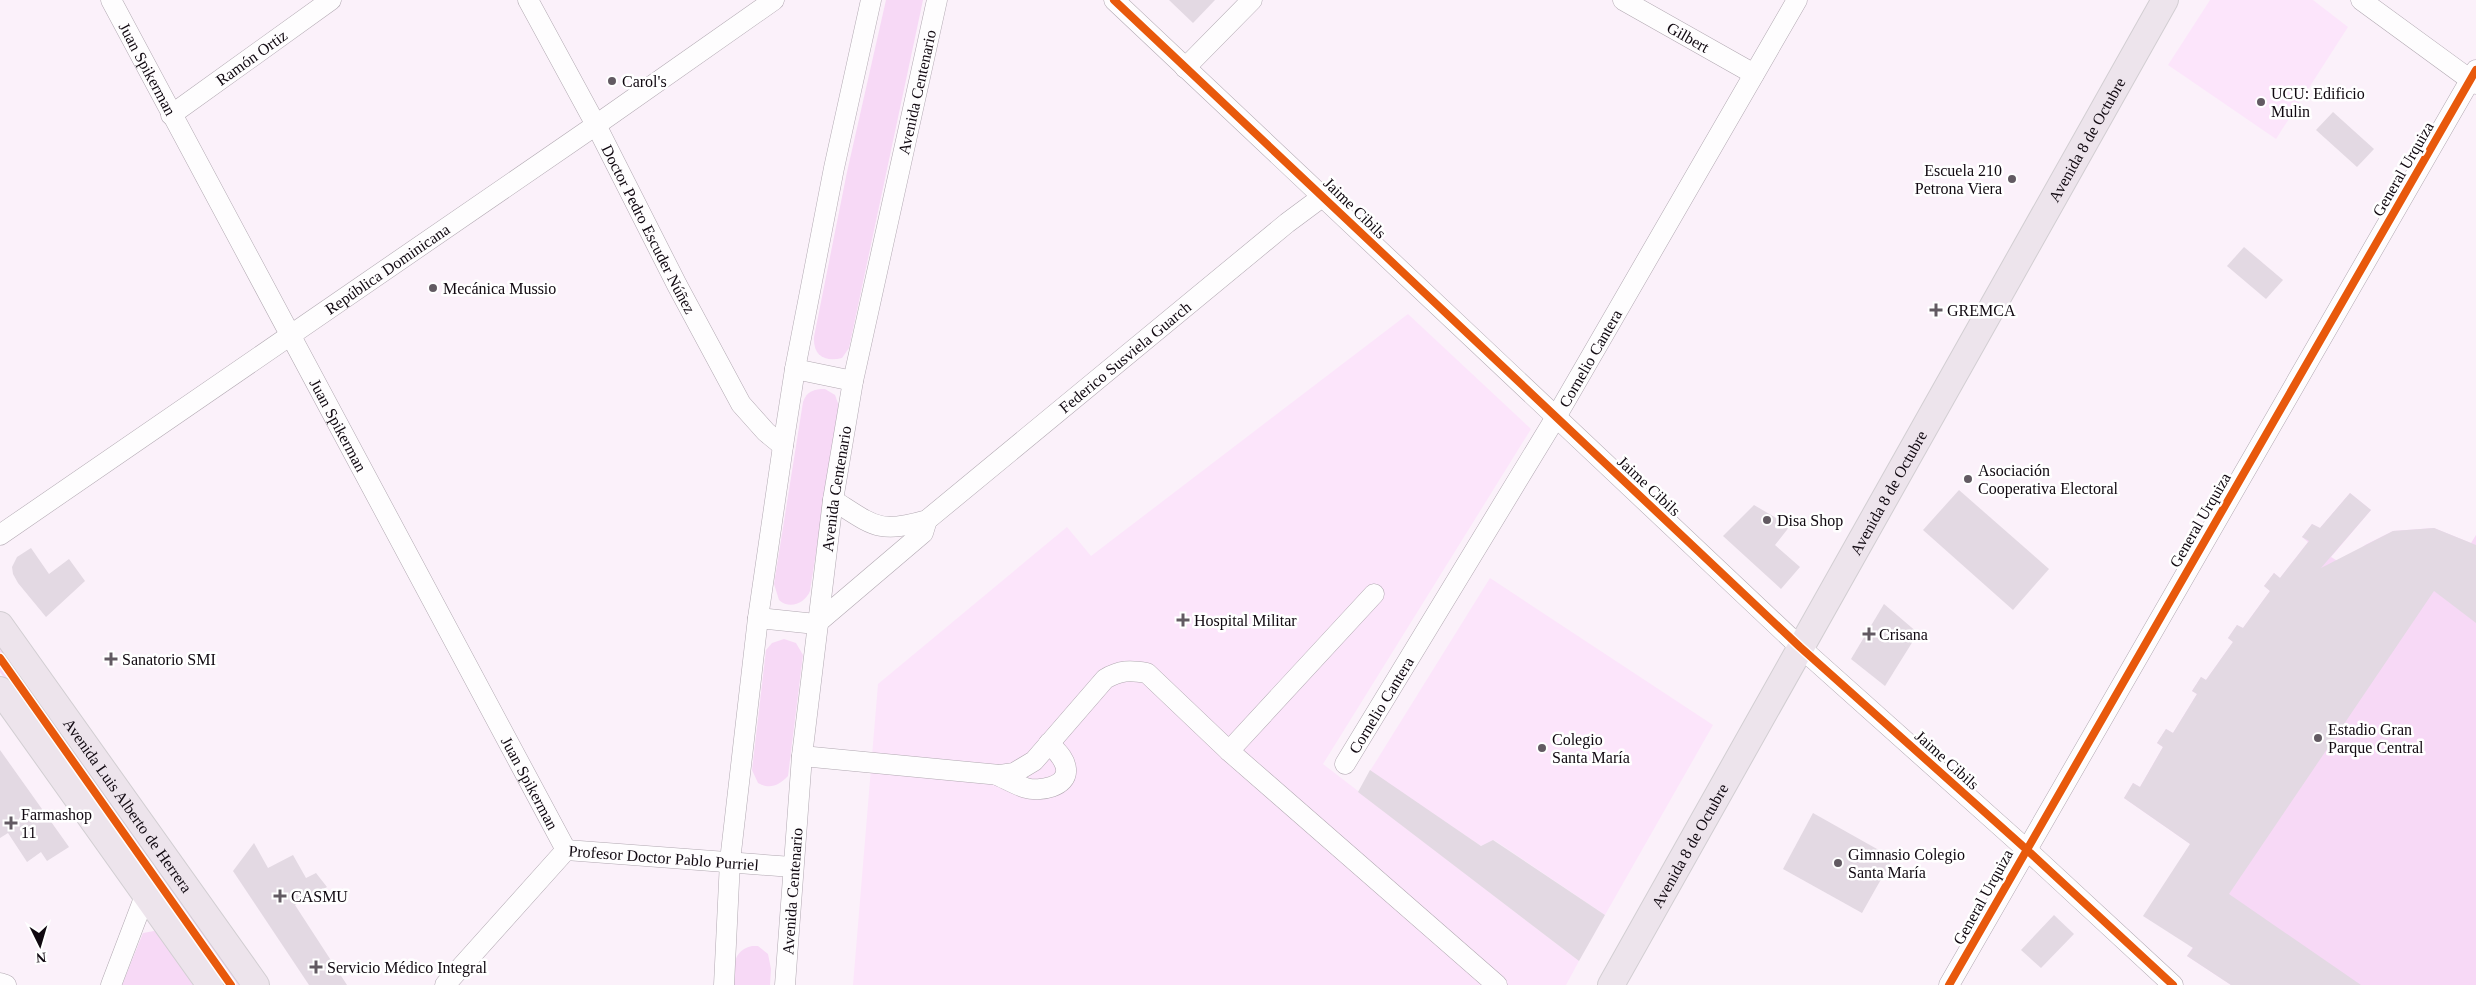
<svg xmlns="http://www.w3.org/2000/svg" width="2476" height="985" viewBox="0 0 2476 985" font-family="'Times New Roman',serif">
<rect width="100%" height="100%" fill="#fbf1fa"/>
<!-- built -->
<g fill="#fce5fb">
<polygon points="2210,0 2313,0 2348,27 2276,139 2168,65"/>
<polygon points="1408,314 1531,429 1323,764 1579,961 1566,985 853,985 878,684 1067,527 1091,556"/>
<polygon points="1490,578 1713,725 1605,915 1494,840 1481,846 1370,771"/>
</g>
<!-- green -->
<g fill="#f7d9f6">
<path d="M 886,0 L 923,0 L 849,348 L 842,358 C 825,362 813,356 814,337 L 847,172 Z"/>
<path d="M 825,389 L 835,395 L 839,406 L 810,591 C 805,603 790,610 779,600 L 774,584 L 803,402 C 807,391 814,389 825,389 Z"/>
<polygon points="2350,493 2371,510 2331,557 2346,566 2365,545 2393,531 2434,528 2471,543 2476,535 2476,985 2231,985 2187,956 2229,894 2206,855 2124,798 2133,783 2140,787 2163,747 2157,743 2166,729 2173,733 2197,694 2192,691 2201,677 2206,680 2233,642 2228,638 2237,625 2243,628 2270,591 2264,586 2274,573 2280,578 2308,542 2302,537 2312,524 2320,528"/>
<path d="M 784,639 L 796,643 L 803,655 L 788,776 C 779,785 770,790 758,783 L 752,770 L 766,650 L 772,643 Z"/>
<polygon points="0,648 148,856 137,864 0,672"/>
<polygon points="155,867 240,985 223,985 143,874"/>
<polygon points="154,931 159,932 197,985 122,985 143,933"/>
<path d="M 752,946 L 758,946 L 768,954 L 771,969 L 770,985 L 733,985 C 734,968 732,950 752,946 Z"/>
</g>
<!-- building -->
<g fill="#e3d9e3">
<polygon points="1169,0 1215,0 1193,23"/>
<polygon points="2333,112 2374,149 2357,167 2316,130"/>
<polygon points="2244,247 2283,280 2266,299 2227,266"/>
<polygon points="1959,490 2049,569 2013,610 1923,530"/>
<polygon points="2350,493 2371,510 2321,568 2393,531 2434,528 2476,545 2476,623 2434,591 2229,894 2361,985 2231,985 2187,956 2193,948 2143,916 2190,844 2124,798 2133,783 2140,787 2163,747 2157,743 2166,729 2173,733 2197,694 2192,691 2201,677 2206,680 2233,642 2228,638 2237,625 2243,628 2270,591 2264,586 2274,573 2280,578 2309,541 2302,537 2312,524 2320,528"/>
<polygon points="1754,505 1790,526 1775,545 1800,567 1781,589 1723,536"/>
<polygon points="31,548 49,574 69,559 85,581 46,617 18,583 13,574 12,567 17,557"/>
<polygon points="1884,604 1918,633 1885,686 1851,659"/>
<polygon points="0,750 69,847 47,861 41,852 27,862 8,833 0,838"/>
<polygon points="1370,770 1481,846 1493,840 1605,915 1579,961 1358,792"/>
<polygon points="1813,813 1893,858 1862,913 1783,869"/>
<polygon points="254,843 268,868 293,855 306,878 316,873 327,887 295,905 347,985 309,985 233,871"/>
<polygon points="2054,915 2074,934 2041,968 2021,950"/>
</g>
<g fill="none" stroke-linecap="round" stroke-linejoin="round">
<defs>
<g id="minor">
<path id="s1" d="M 111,0 L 566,850"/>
<path id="s2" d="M 528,0 L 596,125 L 677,285 L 741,404 L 766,432 L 783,446"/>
<polyline points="1114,0 1800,647 2026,849 2173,985"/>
<path id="s3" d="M 1623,0 L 1754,74"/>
<polyline points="2361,0 2476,84"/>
<polyline points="1185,68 1252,0"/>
<path id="s4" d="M 171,115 L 331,0"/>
<polyline points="795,369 853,381"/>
<path id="s5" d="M 833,500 C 874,526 878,534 927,520 L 1287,223 L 1322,197"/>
<path id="s6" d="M 0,535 L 596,125 L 774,0"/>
<polyline points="758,618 816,624 923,533 927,520"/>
<polyline points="1229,751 1374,594"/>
<path d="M 802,756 L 1000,775 L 1014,773 L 1034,761 L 1105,679 C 1120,670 1130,670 1147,673 L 1229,751 L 1497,985"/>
<path id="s7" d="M 1345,764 L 1556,417 L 1797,0"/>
<path d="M 997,775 C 1006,779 1016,785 1026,788 C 1039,792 1068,787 1066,769 C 1065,758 1056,751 1049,743"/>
<path id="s8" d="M 566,850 L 792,867"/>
<polyline points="0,983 6,985"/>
<polyline points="111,985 146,893"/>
<polyline points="445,985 566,850"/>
<polyline points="724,985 730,861 758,618 783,446 795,369 834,168 871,0"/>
<path id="s9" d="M 785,985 L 802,756 L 833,500 L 853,381 L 937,0"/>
<polyline points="1949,985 2476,70"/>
</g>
<g id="major">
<path id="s10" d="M 0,625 L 256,985"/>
<polyline points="0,690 210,985"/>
<path id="s11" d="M 1611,985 L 2165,0"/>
</g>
</defs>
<!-- minor casing -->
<use href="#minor" stroke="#b1a8b1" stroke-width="21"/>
<!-- major casing -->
<use href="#major" stroke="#d2ced2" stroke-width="28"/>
<!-- minor -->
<use href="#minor" stroke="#fefdfe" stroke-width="20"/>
<!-- major -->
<use href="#major" stroke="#ede4ec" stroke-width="26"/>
<defs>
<g id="cycleway">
<polyline points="1114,0 1800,647 2026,849 2173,985"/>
<polyline points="0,658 231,985"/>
<polyline points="1949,985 2476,70"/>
</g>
</defs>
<!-- cycleway casing -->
<use href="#cycleway" stroke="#fff" stroke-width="11"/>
<!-- cycleway -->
<use href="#cycleway" stroke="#e8590c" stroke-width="8"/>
</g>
<!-- markers -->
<g fill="#625a62" stroke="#fff" stroke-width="2">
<circle cx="612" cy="81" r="5"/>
<circle cx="2261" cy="102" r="5"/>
<circle cx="2012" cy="179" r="5"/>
<circle cx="433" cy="288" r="5"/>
<path d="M1933.5 302.5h5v5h5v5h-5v5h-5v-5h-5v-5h5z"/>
<circle cx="1968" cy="479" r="5"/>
<circle cx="1767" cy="520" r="5"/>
<path d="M1180.5 612.5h5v5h5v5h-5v5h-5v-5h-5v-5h5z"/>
<path d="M1866.5 626.5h5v5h5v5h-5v5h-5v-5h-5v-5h5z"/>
<path d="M108.5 651.5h5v5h5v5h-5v5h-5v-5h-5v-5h5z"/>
<circle cx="2318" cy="738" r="5"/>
<circle cx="1542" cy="748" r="5"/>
<path d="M8.5 815.5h5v5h5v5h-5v5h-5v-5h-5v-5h5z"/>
<circle cx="1838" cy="863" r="5"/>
<path d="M277.5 888.5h5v5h5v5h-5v5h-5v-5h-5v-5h5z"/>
<path d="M313.5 959.5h5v5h5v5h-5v5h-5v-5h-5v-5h5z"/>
</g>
<g text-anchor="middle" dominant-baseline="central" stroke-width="5" stroke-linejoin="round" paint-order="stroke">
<!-- street labels -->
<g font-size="16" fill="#100810" stroke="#fff">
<text stroke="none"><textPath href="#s3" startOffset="75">Gilbert</textPath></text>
<text stroke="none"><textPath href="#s4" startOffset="99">Ramón Ortiz</textPath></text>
<text stroke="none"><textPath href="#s1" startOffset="78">Juan Spikerman</textPath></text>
<text stroke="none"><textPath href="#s9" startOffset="904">Avenida Centenario</textPath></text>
<text stroke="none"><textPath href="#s11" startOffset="970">Avenida 8 de Octubre</textPath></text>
<text transform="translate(2403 169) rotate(-60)">General Urquiza</text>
<text transform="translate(1355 208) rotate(44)">Jaime Cibils</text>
<text stroke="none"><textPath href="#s2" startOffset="259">Doctor Pedro Escuder Núñez</textPath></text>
<text stroke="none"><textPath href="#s6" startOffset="470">República Dominicana</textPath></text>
<text stroke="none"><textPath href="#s5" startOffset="358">Federico Susviela Guarch</textPath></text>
<text stroke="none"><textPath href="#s7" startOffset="474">Cornelio Cantera</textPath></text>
<text stroke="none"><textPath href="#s1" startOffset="482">Juan Spikerman</textPath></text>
<text transform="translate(1649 486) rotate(43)">Jaime Cibils</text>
<text stroke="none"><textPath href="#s9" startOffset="499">Avenida Centenario</textPath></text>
<text stroke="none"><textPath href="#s11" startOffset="565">Avenida 8 de Octubre</textPath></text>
<text transform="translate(2200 520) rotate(-60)">General Urquiza</text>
<text stroke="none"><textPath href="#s7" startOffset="69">Cornelio Cantera</textPath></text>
<text transform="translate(1947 760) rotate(42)">Jaime Cibils</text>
<text stroke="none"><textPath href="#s1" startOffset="888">Juan Spikerman</textPath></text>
<text stroke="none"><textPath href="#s10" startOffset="221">Avenida Luis Alberto de Herrera</textPath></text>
<text stroke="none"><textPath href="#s11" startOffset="160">Avenida 8 de Octubre</textPath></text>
<text stroke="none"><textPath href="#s8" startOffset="98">Profesor Doctor Pablo Purriel</textPath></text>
<text stroke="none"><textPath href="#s9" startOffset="94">Avenida Centenario</textPath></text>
<text transform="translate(1983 897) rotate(-61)">General Urquiza</text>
</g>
<!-- poi labels -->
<g font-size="16" fill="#100810" stroke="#fff" text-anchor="start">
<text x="622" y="81">Carol's</text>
<text x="2271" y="93">UCU: Edificio<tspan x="2271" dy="18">Mulin</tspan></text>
<text x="2002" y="170" text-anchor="end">Escuela 210<tspan x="2002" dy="18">Petrona Viera</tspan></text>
<text x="443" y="288">Mecánica Mussio</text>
<text x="1947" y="310">GREMCA</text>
<text x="1978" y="470">Asociación<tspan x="1978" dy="18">Cooperativa Electoral</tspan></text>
<text x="1777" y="520">Disa Shop</text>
<text x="1194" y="620">Hospital Militar</text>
<text x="1879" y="634">Crisana</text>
<text x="122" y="659">Sanatorio SMI</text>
<text x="2328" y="729">Estadio Gran<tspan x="2328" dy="18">Parque Central</tspan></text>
<text x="1552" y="739">Colegio<tspan x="1552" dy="18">Santa María</tspan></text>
<text x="21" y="814">Farmashop<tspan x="21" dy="18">11</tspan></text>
<text x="1848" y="854">Gimnasio Colegio<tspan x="1848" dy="18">Santa María</tspan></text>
<text x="291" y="896">CASMU</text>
<text x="327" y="967">Servicio Médico Integral</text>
</g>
</g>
<!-- north arrow -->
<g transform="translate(40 945) rotate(175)" stroke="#ffffff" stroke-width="4" paint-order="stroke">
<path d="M0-4L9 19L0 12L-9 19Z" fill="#100810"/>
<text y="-8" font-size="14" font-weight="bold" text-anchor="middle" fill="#100810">N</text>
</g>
</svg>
